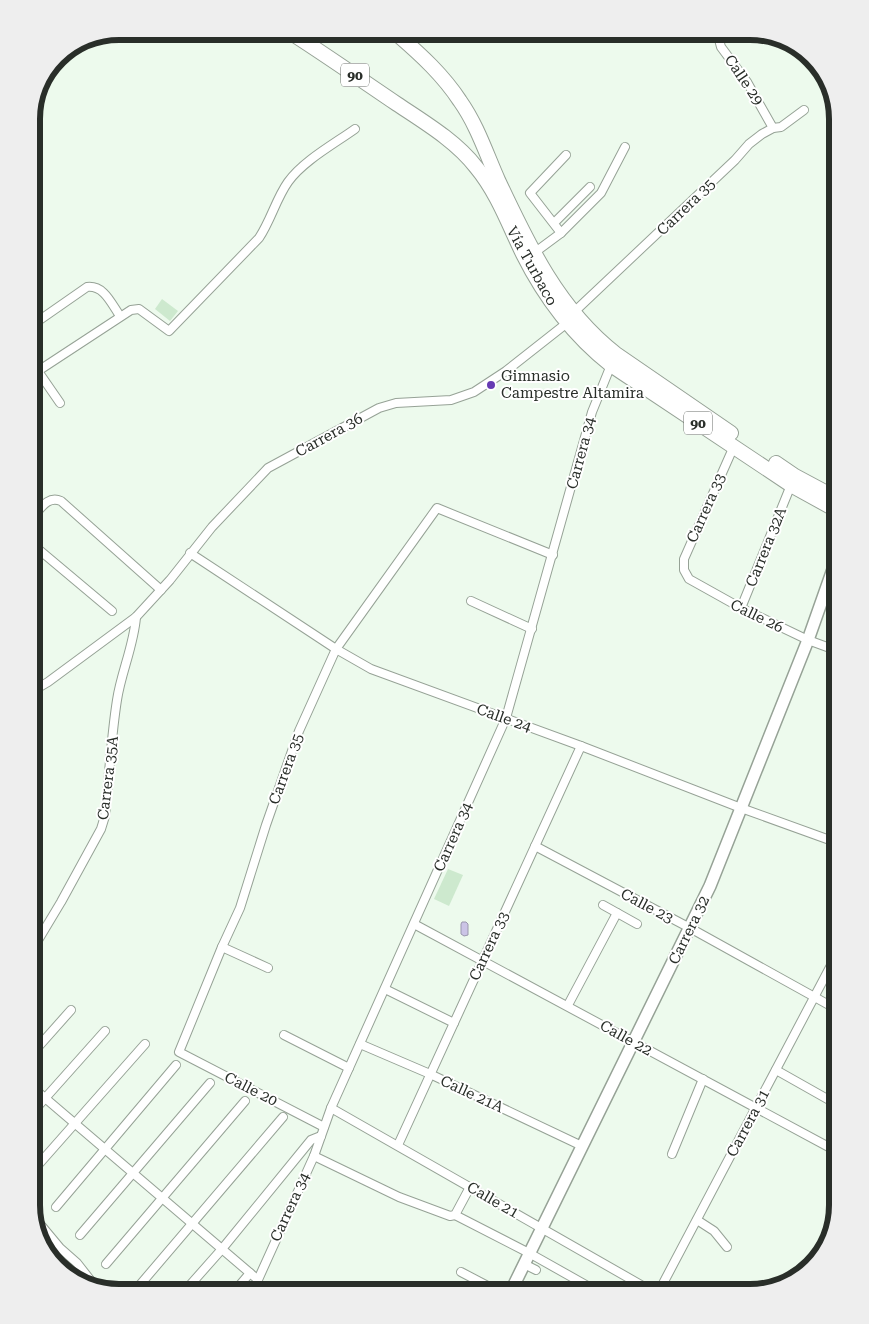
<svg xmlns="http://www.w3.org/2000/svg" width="869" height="1324" viewBox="0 0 869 1324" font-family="'Roboto Serif',serif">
<rect width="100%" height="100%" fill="#edfaed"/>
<!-- green -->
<g fill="#cde9ce">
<polygon points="162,299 178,311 170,321 155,309"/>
<polygon points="448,869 463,875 449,906 434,899"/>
</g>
<!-- water -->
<polygon fill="#cbc4e6" stroke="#9a97ad" points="462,922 466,922 468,924 468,935 464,936 461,934 461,924"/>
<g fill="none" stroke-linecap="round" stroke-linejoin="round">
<defs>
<g id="street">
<polyline points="717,32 721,47 747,82 773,128"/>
<polyline points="406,42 414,35"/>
<polyline points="554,223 590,187"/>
<polyline points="561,233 530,193 566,155"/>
<polyline points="534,253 561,233 601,193 625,147"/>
<polyline points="573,313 735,160 749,144 762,134 773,128 781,127 804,110"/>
<path d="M 31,326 L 87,287 C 104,285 111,303 120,316"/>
<polyline points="31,361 60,403"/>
<path d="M 38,371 L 131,310 L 139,309 L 169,331 L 259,238 C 271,220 276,199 288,182 C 303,161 334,144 355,129"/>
<polyline points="734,446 684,559 684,570 689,579 741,608 808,640 838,651"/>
<path d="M 31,519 C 40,510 47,495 61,501 L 161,590"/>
<polyline points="31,543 112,611"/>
<polyline points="190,553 336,649 371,669 581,746 741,808 838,843"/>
<polyline points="471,601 532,629"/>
<polyline points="741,608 791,485"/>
<polyline points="31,692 48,682 136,617 170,580 212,527 268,468 379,408 396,403 451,400 474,392 506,371 567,323"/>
<polyline points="535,846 690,928 838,1010"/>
<polyline points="603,905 637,924"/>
<polyline points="414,924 838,1152"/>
<polyline points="222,947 268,968"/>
<path d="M 31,952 L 61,902 L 101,829 L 105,816 C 109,778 111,738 117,700 C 121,673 134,645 136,617"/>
<polyline points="385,989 454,1023"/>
<polyline points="568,1005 617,913"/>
<polyline points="284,1035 349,1068"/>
<polyline points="360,1044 430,1074 582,1146"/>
<polyline points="31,1055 71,1010"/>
<polyline points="776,1070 838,1105"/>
<polyline points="31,1086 257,1279"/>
<polyline points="331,1108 655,1293"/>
<polyline points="31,1114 105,1031"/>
<polyline points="324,1127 179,1052 222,947 240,908 266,825 299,731 336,649 437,508 553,555"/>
<polyline points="398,1145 581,746"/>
<polyline points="672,1154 703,1079"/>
<polyline points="314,1156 399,1197 450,1216 455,1215 470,1187"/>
<polyline points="31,1173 145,1044"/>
<polyline points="56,1207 176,1065"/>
<polyline points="455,1215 529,1253 600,1293"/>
<polyline points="35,1218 60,1248 77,1263 95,1286"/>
<polyline points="697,1220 714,1231 727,1247"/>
<polyline points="80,1235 210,1083"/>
<polyline points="106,1264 245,1101"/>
<polyline points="524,1264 536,1270"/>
<polyline points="461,1272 501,1293"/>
<polyline points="133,1293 283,1117"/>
<polyline points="183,1293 222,1249 311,1140 321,1136"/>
<polyline points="233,1293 250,1273"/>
<polyline points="252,1293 314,1156 331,1108 506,718 592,412 611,365"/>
<polyline points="658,1293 838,952"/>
</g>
<polyline id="secondary" points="510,1293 710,886 808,640 838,555"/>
<g id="highway">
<path d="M 398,35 C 421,55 443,75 460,101 C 477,125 486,153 498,180 C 528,244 558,309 616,354 L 731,433"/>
<path d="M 296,36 C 330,58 363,81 397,104 C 424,122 456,141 476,167 C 497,192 509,225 523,254 C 545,298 573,335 611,365 L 791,485 L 838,511"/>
<polyline points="776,463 795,476 838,499"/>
</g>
</defs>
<!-- street casing -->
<use href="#street" stroke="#96a296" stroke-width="10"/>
<!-- secondary casing -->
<use href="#secondary" stroke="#96a296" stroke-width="14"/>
<!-- highway casing -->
<use href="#highway" stroke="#96a296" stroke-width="16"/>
<!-- street -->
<use href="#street" stroke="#fff" stroke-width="8"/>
<!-- secondary -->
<use href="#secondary" stroke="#fff" stroke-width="11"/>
<!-- highway -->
<use href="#highway" stroke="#fff" stroke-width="14"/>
</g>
<!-- markers -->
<circle fill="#663bb3" stroke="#fff" stroke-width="2" cx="491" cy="385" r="5"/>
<g text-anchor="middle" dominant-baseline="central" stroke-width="4" stroke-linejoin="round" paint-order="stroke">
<!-- shield labels -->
<g fill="#fff" stroke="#696d69" stroke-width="1">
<rect x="341" y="63.5" width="28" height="23" rx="4"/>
<rect x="684" y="411.5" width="28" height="23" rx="4"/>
</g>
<g font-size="14" font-weight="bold" fill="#292e29">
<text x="355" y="75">90</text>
<text x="698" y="423">90</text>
</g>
<!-- street labels -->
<g font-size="15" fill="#292e29" stroke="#fff">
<text transform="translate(744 80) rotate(56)">Calle 29</text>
<text transform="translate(686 207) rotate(-44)">Carrera 35</text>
<text transform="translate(532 266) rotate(61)">Vía Turbaco</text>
<text transform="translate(329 435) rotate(-29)">Carrera 36</text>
<text transform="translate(581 453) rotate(-75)">Carrera 34</text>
<text transform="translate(706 508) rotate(-66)">Carrera 33</text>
<text transform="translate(766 547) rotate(-68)">Carrera 32A</text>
<text transform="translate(757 616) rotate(26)">Calle 26</text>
<text transform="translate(504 718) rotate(20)">Calle 24</text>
<text transform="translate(286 769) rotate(-70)">Carrera 35</text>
<text transform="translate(108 778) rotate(-83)">Carrera 35A</text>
<text transform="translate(453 837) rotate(-66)">Carrera 34</text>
<text transform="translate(647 906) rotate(28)">Calle 23</text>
<text transform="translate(689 930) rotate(-64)">Carrera 32</text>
<text transform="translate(489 946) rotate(-65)">Carrera 33</text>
<text transform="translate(626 1038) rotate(29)">Calle 22</text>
<text transform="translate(251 1089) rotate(27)">Calle 20</text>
<text transform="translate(472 1094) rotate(25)">Calle 21A</text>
<text transform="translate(748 1123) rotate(-62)">Carrera 31</text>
<text transform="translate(493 1200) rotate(30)">Calle 21</text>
<text transform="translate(290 1207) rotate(-65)">Carrera 34</text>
</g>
<!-- poi labels -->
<g font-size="15" fill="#292e29" stroke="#fff" text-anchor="start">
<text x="501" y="376">Gimnasio<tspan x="501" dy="17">Campestre Altamira</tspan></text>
</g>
</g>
<!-- crop -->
<path d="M0 0H869V1324H0ZM119 40H750A79 79 0 0 1 829 119V1205A79 79 0 0 1 750 1284H119A79 79 0 0 1 40 1205V119A79 79 0 0 1 119 40Z" fill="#eee" fill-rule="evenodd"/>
<path fill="none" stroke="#292e29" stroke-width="6" d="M119 40H750A79 79 0 0 1 829 119V1205A79 79 0 0 1 750 1284H119A79 79 0 0 1 40 1205V119A79 79 0 0 1 119 40Z"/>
</svg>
